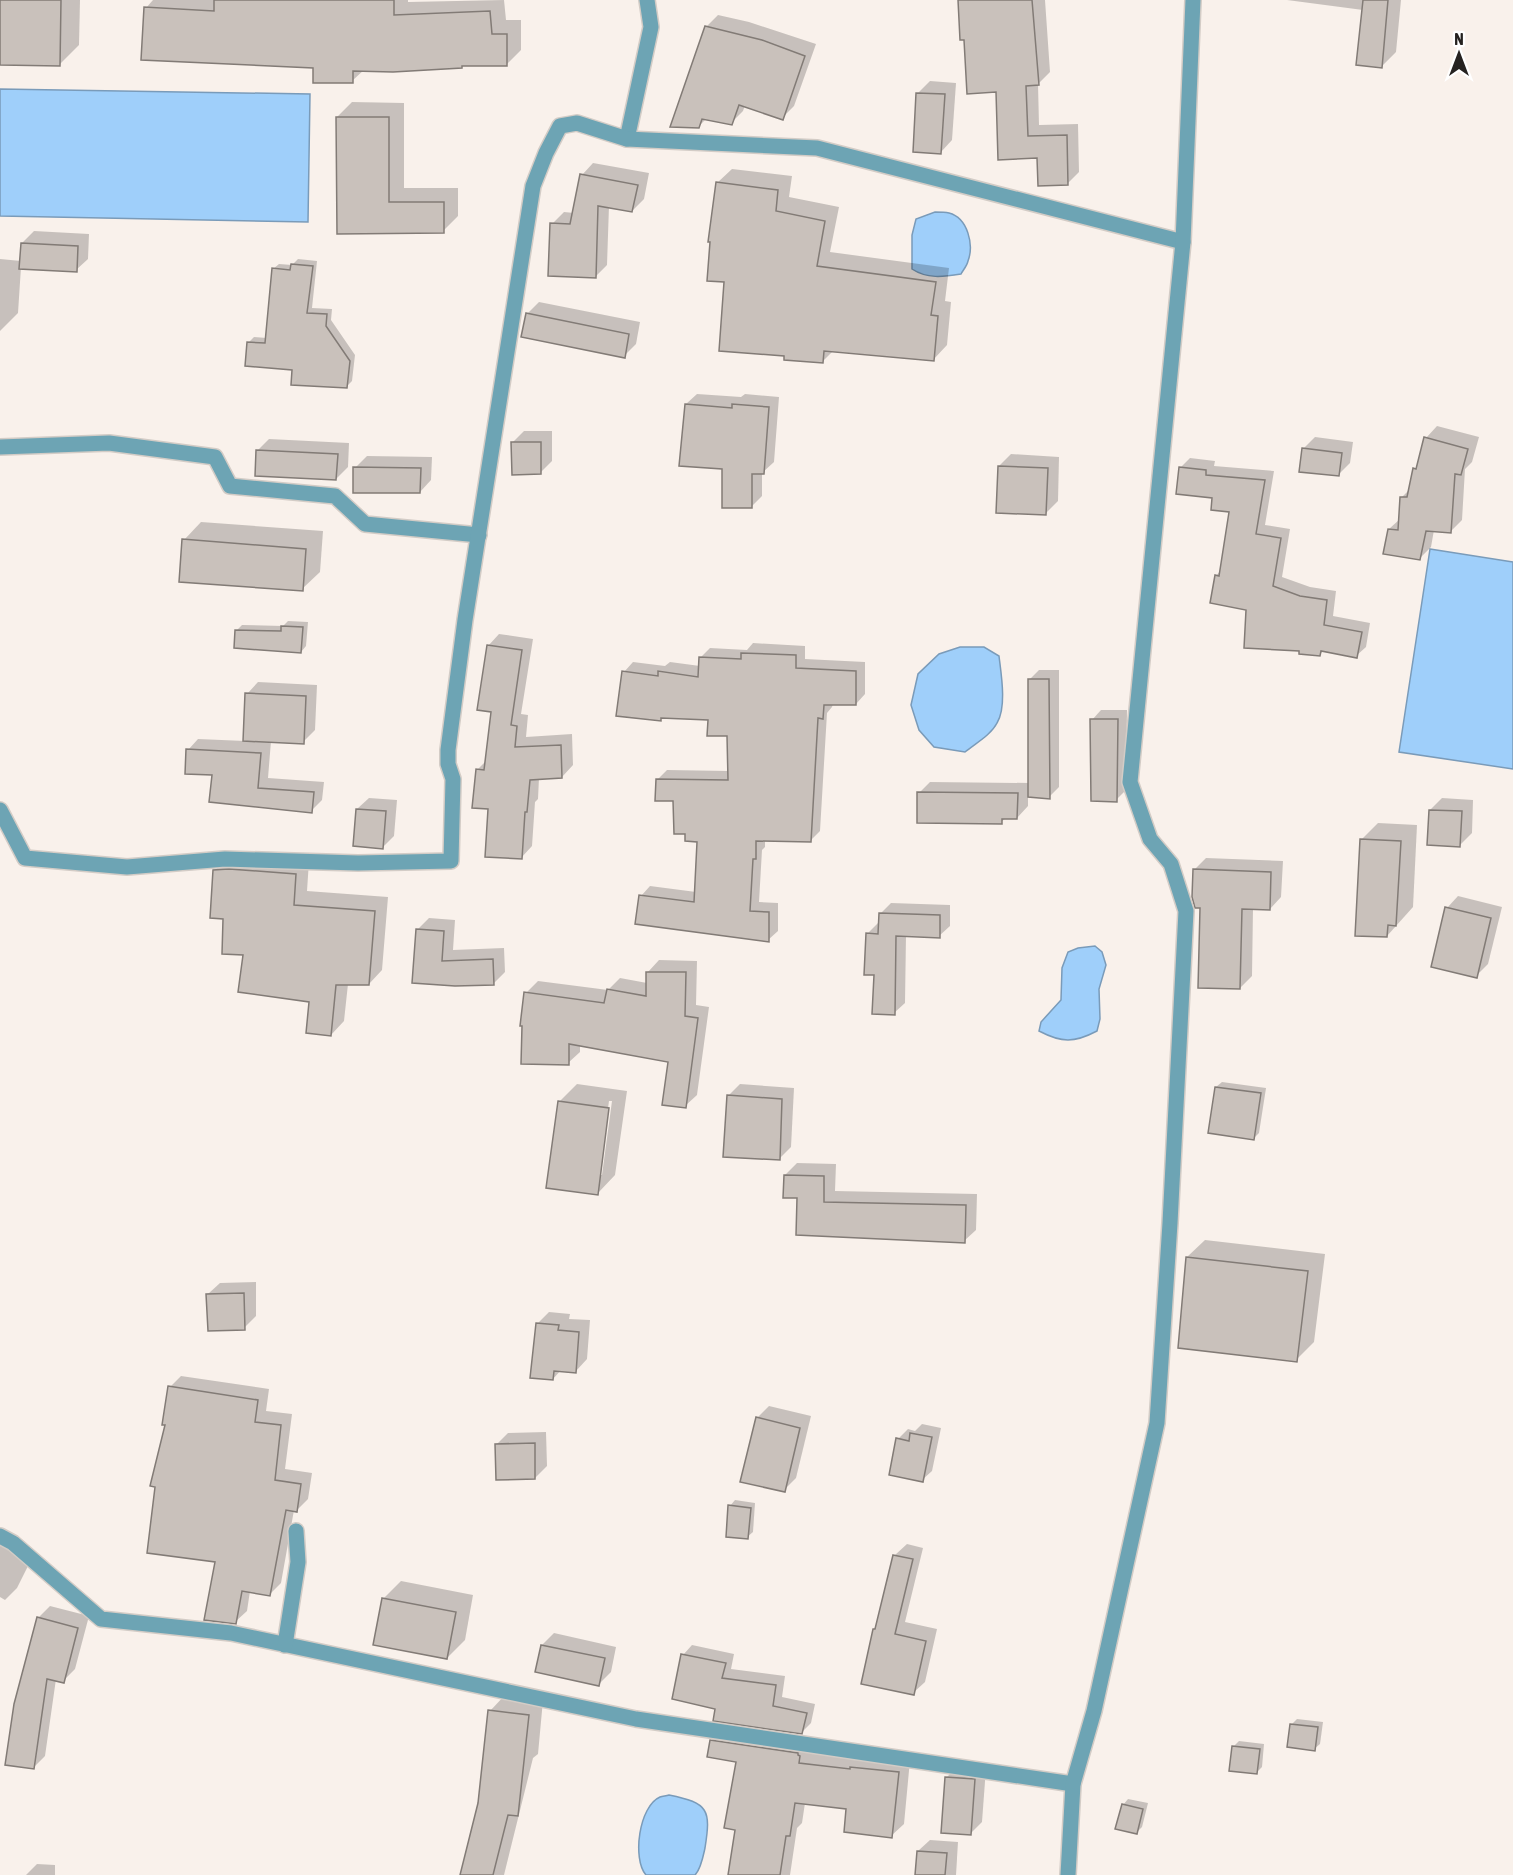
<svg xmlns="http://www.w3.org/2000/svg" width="1513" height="1875" viewBox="0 0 1513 1875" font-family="'Asap Condensed',sans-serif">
<rect width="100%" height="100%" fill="#f9f1eb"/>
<!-- water -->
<g fill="#9fcffa" stroke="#7a9bb9" stroke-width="1.5">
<polygon points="0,89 310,94 308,222 0,216"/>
<path d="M 935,212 C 940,212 945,212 949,213 C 968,218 974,245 968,261 C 967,266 963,270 961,274 C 943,277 927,279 912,269 L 912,235 L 916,219 Z"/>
<polygon points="1430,549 1513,562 1513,769 1399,752"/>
<path d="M 960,647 L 984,647 L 999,656 C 1001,673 1007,707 997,723 C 991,735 976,743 965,752 L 934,747 L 919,730 L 911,705 L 918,674 L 939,654 Z"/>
<path d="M 1095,946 L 1102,952 L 1106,965 L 1099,989 L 1100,1019 L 1097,1031 C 1074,1043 1062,1043 1039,1031 L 1041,1022 L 1061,1000 L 1062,968 L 1068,952 L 1078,948 Z"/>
<path d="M 669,1795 C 709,1803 711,1810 705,1848 C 703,1857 701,1869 695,1875 L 646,1875 C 632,1859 639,1806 660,1797 C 663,1796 666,1796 669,1795 Z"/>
</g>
<!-- shadow -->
<g fill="#0003" fill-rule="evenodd">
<polygon points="0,0 80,0 79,45 59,65 0,63"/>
<polygon points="153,0 408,0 408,2 504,0 506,20 521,20 521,50 506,65 463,64 365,69 352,81 146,8"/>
<polygon points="960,0 1045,0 1050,72 1038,84 1039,125 1078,124 1079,172 1068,183 1039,157 966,39"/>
<polygon points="1287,0 1401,0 1396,52 1381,67 1363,10"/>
<polygon points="718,15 749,22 816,44 794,106 782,118 745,105 743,111 731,123 707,118 698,127 706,27"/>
<polygon points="930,81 956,83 952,140 941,152 918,93"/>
<polygon points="352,102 404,103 404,188 458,188 458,216 443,231 338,233 337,117"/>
<polygon points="593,163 649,173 644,199 632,211 609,206 607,265 595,277 552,224 564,212 574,213 582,175"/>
<polygon points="732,169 792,176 789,197 839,207 830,252 949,268 945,301 951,302 947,345 933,360 834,350 823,361 786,355 726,281 717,183"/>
<polygon points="34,231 89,234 88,259 76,270 21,267 18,313 0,331 0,259 21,261 22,243"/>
<polygon points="298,259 317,261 312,308 332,309 331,320 355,355 352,381 347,386 294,369 249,342 254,337 267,338 273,269 279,264 292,265"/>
<polygon points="539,302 640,322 636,344 624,356 527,314"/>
<polygon points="697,394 741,397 745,394 779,397 774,462 762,473 762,496 751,507 724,467 686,404"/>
<polygon points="1437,426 1479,437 1472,462 1465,469 1462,520 1451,531 1434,530 1431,547 1420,558 1389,529 1400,519 1401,498 1411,488 1426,438"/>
<polygon points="524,431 552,431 552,461 540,473 512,443"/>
<polygon points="1315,437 1353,442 1350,463 1338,475 1303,449"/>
<polygon points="269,439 349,443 348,467 336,479 257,451"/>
<polygon points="1011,454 1059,457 1058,501 1046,513 999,466"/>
<polygon points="367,456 432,457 431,480 420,492 355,468"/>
<polygon points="1190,458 1215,461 1214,466 1274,471 1265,525 1290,529 1282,577 1310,587 1336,591 1333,616 1370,623 1366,647 1356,656 1324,650 1319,655 1301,650 1248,609 1216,576 1221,570 1231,511 1181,467"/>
<polygon points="201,522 323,531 320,572 302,589 184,540"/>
<polygon points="288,621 308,622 306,646 301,652 236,631 242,625 283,626"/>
<polygon points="499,634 533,639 521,714 528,715 526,737 572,734 573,765 562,777 539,778 538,799 535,802 532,846 521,858 489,808 477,770 486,761 492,711 488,646"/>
<polygon points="753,643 805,646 805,659 865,662 865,694 856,704 833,704 832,707 827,713 820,831 810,841 765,840 765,847 762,850 759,902 778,903 778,931 768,940 641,896 650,886 696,892 699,840 674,800 657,780 667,770 729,771 729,735 709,718 664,716 660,720 624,672 633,662 665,666 670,662 700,666 700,658 710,648 747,650"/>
<polygon points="1039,670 1059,670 1059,787 1049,797 1028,796 1028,806 1017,818 1006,818 1001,822 919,793 930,782 1030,783 1029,680"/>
<polygon points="258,682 317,685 315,730 303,742 271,741 268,778 324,782 322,800 311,811 214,774 188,750 198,739 245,741 247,694"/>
<polygon points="1101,710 1127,710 1126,790 1116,800 1092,720"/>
<polygon points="369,798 397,800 394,836 382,848 357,809"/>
<polygon points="1442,798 1473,800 1472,833 1460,845 1430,810"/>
<polygon points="1378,823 1417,825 1413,907 1387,936 1361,840"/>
<polygon points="229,857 309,861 307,891 388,897 382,970 369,984 348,984 344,1021 331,1035 311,1000 244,954 215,870"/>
<polygon points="1206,858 1283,861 1281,897 1270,909 1253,908 1252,976 1240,988 1201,906 1194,870"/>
<polygon points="1458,896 1502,907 1488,964 1476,976 1447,908"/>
<polygon points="891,903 950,905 950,926 939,936 906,935 905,1003 894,1013 876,974 867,934 878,923 880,923 881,913"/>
<polygon points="429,918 455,920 453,950 504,948 505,972 493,984 455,984 417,930"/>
<polygon points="659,960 697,961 696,1005 709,1007 697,1095 685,1106 669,1061 580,1044 580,1052 568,1063 526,993 538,981 608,990 620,978 647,983 648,972"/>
<polygon points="1222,1082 1266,1088 1259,1133 1253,1139 1216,1087"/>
<path d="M 577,1084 L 627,1091 L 615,1175 L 598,1193 L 559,1102 ZM 609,1101 L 612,1101 L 602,1175 L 599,1175 Z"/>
<polygon points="740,1084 794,1088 791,1147 779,1159 728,1096"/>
<polygon points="797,1163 836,1164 835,1191 977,1194 976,1230 964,1241 798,1197 785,1175"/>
<polygon points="1205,1240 1325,1254 1314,1342 1296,1360 1187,1257"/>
<polygon points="256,1282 256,1316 244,1328 208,1294 220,1283"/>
<polygon points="549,1312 570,1314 569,1319 590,1320 587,1359 576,1371 561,1370 553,1379 537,1324"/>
<polygon points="181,1376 269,1389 266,1411 292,1414 285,1469 312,1473 308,1499 297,1510 294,1510 281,1583 270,1594 250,1591 247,1611 235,1622 216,1560 167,1424 170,1387"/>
<polygon points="769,1406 811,1416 796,1478 784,1490 757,1418"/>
<polygon points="922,1424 941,1428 932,1471 922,1480 898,1439 908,1429 915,1431"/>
<polygon points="546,1432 547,1466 535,1478 497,1444 508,1433"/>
<polygon points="735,1500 755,1503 753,1532 747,1537 730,1506"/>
<polygon points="0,1538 33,1556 17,1588 5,1600 0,1597"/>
<polygon points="907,1544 923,1548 905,1622 937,1629 925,1682 913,1693 874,1629 877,1627 895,1555"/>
<polygon points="401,1581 473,1595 465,1640 447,1658 383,1599"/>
<polygon points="50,1606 89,1616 75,1669 63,1681 56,1679 45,1756 33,1768 38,1618"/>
<polygon points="554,1633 616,1647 611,1672 599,1684 542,1645"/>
<polygon points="692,1645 734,1654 731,1669 785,1676 782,1697 815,1704 811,1723 802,1732 716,1707 683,1655"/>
<polygon points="505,1695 543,1700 538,1754 533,1758 504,1875 461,1875 480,1803 490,1711"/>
<polygon points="1297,1719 1323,1722 1320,1744 1314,1749 1292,1724"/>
<polygon points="723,1728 910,1760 904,1824 891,1836 848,1808 805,1803 802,1823 797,1828 790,1875 730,1875 736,1828 738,1760 711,1741"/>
<polygon points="1239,1741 1264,1744 1262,1767 1257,1772 1233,1747"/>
<polygon points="959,1765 986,1768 982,1822 970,1834 947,1777"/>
<polygon points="1128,1799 1148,1803 1142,1827 1137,1832 1123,1805"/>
<polygon points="930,1840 958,1842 956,1875 917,1875 918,1851"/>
<polygon points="37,1864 55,1865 55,1875 26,1875"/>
</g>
<!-- building -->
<g fill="#c9c1bb" stroke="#827b76" stroke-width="1.5">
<polygon points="0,0 61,0 60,66 0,65"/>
<polygon points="214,0 394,0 394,15 490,11 492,34 507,34 507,66 462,66 462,68 393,72 353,71 353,83 313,83 313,68 141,60 144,7 214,11"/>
<polygon points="958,0 1032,0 1039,85 1026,86 1028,136 1067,135 1068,185 1038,186 1037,158 998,160 996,92 967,94 964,40 960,40"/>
<polygon points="1363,0 1388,0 1382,68 1356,65"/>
<polygon points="705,26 762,40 805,56 783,120 739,105 732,125 702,119 699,128 670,127"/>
<polygon points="916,93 945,94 941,154 913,152"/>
<polygon points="336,117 389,117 389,202 444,202 444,233 337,234"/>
<polygon points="580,174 638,185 632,212 598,206 596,278 548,276 550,223 570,224"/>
<polygon points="716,182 778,190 776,211 825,221 817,266 936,282 931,315 938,316 934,361 824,351 823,363 784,360 784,356 719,351 724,282 707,281 710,242 708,242"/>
<polygon points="21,243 78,246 77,272 19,269"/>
<polygon points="291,264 313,266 307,313 327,314 326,326 350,361 347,388 291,385 292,370 245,366 247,342 265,343 272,268 290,270"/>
<polygon points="526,313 629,334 625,358 521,337"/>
<polygon points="685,404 732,408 732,404 769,407 764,474 752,474 752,508 722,508 722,469 679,466"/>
<polygon points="1424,437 1468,449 1461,475 1455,474 1451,533 1426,531 1420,560 1383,554 1388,529 1398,530 1400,497 1407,497 1413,468 1416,469"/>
<polygon points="511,442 541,442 541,474 512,475"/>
<polygon points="1302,448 1342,453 1339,476 1299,472"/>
<polygon points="256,450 338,454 336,480 255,476"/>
<polygon points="998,466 1048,468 1046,515 996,513"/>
<polygon points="353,467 421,468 420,493 353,493"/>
<polygon points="1179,467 1206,470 1206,475 1265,480 1256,534 1281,538 1273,586 1300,596 1327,600 1324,625 1362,632 1357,658 1321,651 1320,656 1299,654 1299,651 1244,648 1246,610 1210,603 1215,575 1219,576 1229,512 1211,510 1212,498 1176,494"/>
<polygon points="182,539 306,549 303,591 179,582"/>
<polygon points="281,626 303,627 301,653 234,648 235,630 281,631"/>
<polygon points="487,645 522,650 511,725 517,726 515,747 561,745 562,778 530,780 527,812 525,812 522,859 485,857 488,809 472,808 476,769 484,770 491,712 477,710"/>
<polygon points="741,653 796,655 796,668 856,671 856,705 824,705 823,719 818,718 811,842 756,841 756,859 753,859 750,911 769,912 769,942 635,924 639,895 694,902 697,842 685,841 685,834 674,834 673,801 655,801 656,779 728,780 727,736 707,736 708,720 661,718 661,721 616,716 622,671 658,676 658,671 698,677 699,657 741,659"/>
<polygon points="1028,679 1049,679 1050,799 1028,797"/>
<polygon points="245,693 306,696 304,744 243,741"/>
<polygon points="1090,719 1118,719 1117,802 1091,801"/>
<polygon points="186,749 261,753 258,788 314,792 312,813 209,802 212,775 185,774"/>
<polygon points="917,792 1018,793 1017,819 1002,819 1002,824 917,823"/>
<polygon points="356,809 386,811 383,849 353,846"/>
<polygon points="1429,810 1462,811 1460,847 1427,845"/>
<polygon points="1360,839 1401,841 1396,926 1388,925 1387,937 1355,936"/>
<polygon points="229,869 296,874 294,905 375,911 369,985 336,985 331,1036 306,1033 309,1002 238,992 243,955 222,954 223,919 210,918 213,870"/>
<polygon points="1193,869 1271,872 1270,910 1242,909 1240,989 1198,988 1200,908 1195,908 1192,897"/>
<polygon points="1445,907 1491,918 1477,978 1431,967"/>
<polygon points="879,913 940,915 940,938 896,936 895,1015 872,1014 874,975 864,975 866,933 878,934"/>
<polygon points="416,929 444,931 442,961 493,959 494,985 455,986 412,983"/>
<polygon points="646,972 686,972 685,1016 698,1018 686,1108 662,1105 668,1062 569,1044 569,1065 521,1064 522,1026 520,1026 524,992 604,1003 607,989 646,996"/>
<polygon points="1215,1087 1261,1093 1254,1140 1208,1133"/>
<polygon points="727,1095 782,1099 780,1160 723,1157"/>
<polygon points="558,1101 609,1108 598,1195 546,1188"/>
<polygon points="784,1175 824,1176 824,1202 966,1205 965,1243 796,1235 797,1198 783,1198"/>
<polygon points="1186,1257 1308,1271 1297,1362 1178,1348"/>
<polygon points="244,1293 245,1330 208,1331 206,1294"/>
<polygon points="536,1323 559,1325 558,1330 579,1332 576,1373 554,1371 553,1380 530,1378"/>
<polygon points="168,1386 258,1400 255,1422 281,1425 275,1480 301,1484 297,1512 286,1510 270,1596 242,1591 236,1624 204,1620 215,1562 147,1553 155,1487 150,1486 165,1425 162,1425"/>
<polygon points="756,1417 800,1428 785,1492 740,1482"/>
<polygon points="910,1433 932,1437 923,1482 889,1475 896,1438 909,1441"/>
<polygon points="535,1443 535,1479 496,1480 495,1444"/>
<polygon points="728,1505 751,1508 748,1539 726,1537"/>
<polygon points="893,1555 913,1559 895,1634 926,1641 914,1695 861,1684 873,1629 875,1629"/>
<polygon points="382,1598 456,1612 447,1659 373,1645"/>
<polygon points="37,1617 78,1628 64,1683 47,1679 34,1769 5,1765 14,1704"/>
<polygon points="541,1645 605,1658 599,1686 535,1672"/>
<polygon points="681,1654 726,1663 722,1678 776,1685 773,1706 807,1713 802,1734 713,1721 715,1709 672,1699"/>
<polygon points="488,1710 529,1715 518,1816 508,1815 493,1875 460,1875 478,1803"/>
<polygon points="1290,1724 1318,1727 1315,1751 1287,1747"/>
<polygon points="710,1740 798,1753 798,1755 800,1756 799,1763 850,1769 850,1767 899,1772 892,1838 844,1832 846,1809 795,1803 790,1836 786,1836 780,1875 728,1875 735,1830 724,1828 736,1762 707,1757"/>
<polygon points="1232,1746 1260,1749 1257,1774 1229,1771"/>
<polygon points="945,1777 975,1779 971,1835 941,1833"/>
<polygon points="1122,1804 1143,1809 1137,1834 1115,1829"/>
<polygon points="917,1851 947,1853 945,1875 915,1875"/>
</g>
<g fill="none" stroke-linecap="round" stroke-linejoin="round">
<defs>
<g id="street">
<polyline points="627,139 651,27 647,0"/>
<polyline points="0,447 109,443 215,457 230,486 335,496 365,524 479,535"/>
<polyline points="0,810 25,858 127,867 225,859 358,863 451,861 453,779 448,764 448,750 465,620 533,186 546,153 560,126 577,123 627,139 817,148 1183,242"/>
<polyline points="0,1536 13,1543 101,1619 231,1633 636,1719 1073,1784"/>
<polyline points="285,1645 298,1562 296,1531"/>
<polyline points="1068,1875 1073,1784 1094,1711 1157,1423 1170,1223 1186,911 1171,864 1150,839 1130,782 1183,242 1193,0"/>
</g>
</defs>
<!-- street casing -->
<use href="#street" stroke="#d3ccc6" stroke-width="18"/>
<!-- street -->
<use href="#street" stroke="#6da4b4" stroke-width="15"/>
</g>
<!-- north arrow -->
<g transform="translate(1459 54)" stroke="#ffffff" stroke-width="4.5" paint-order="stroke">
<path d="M0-4.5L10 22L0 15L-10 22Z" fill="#252220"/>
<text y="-9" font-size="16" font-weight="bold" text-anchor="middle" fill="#252220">N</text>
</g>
</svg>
